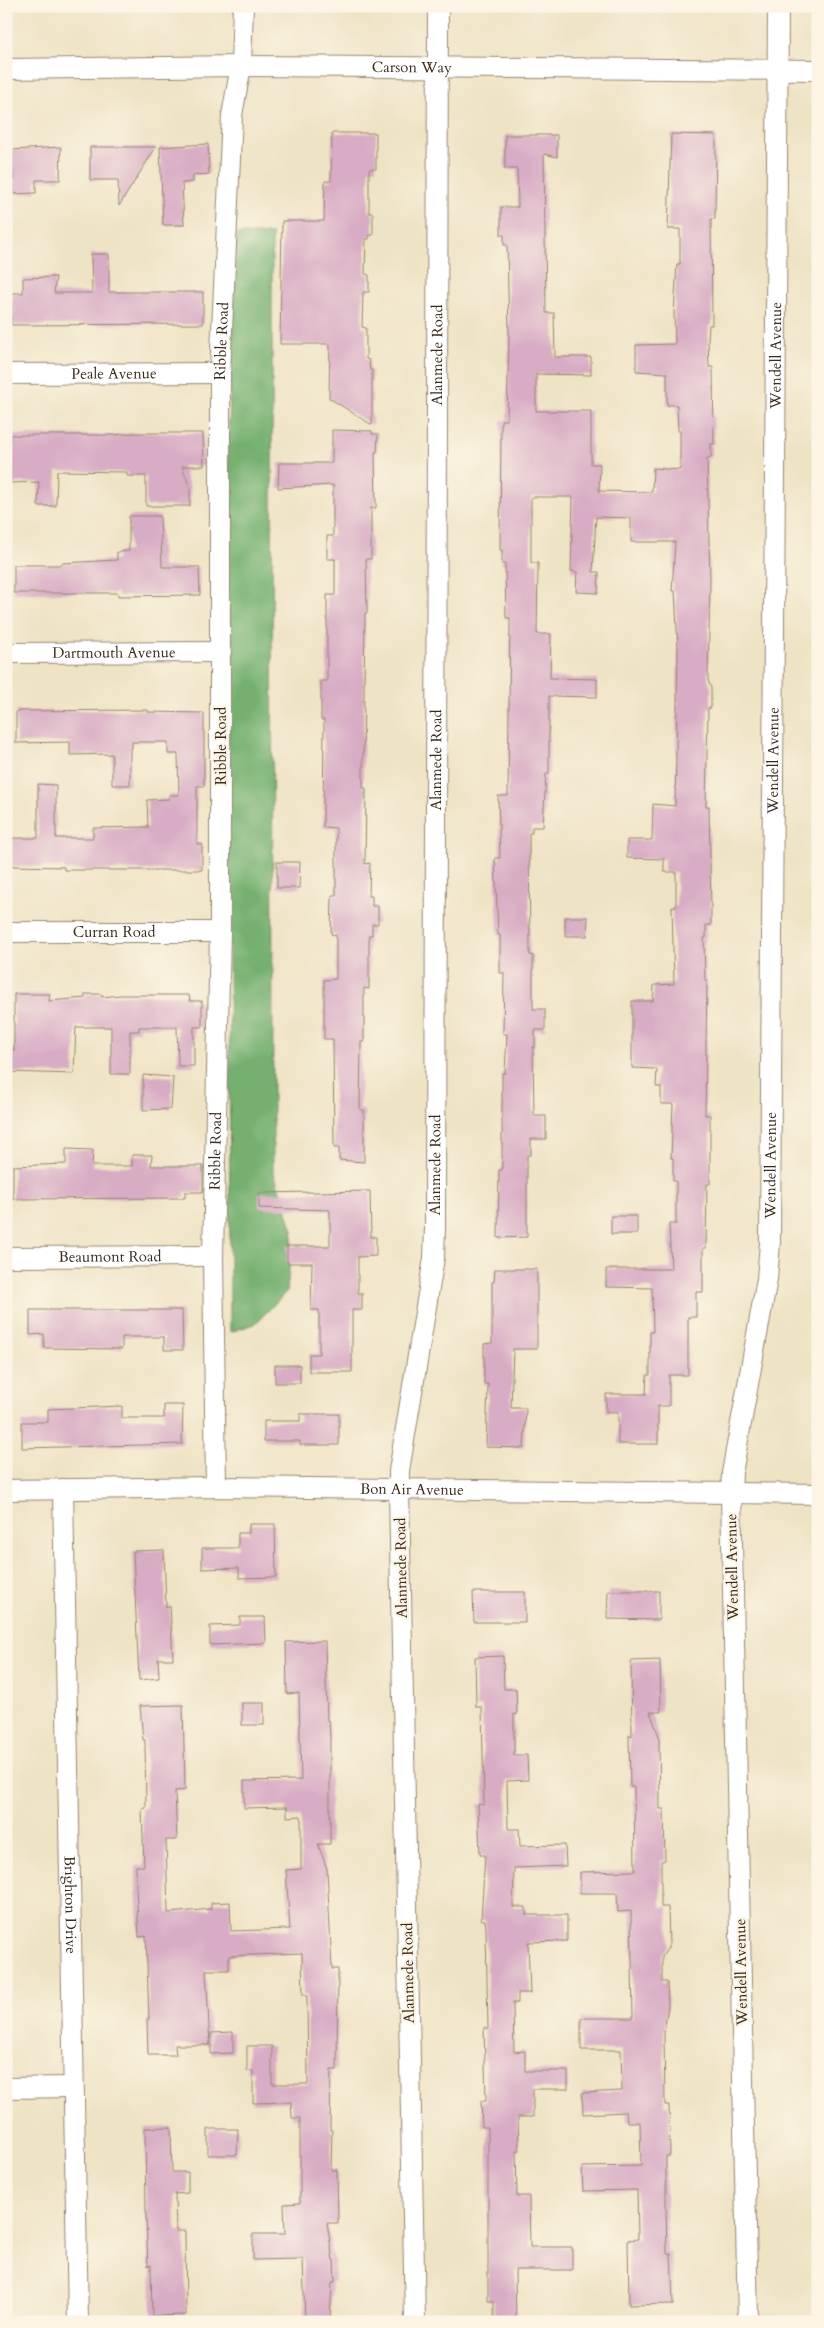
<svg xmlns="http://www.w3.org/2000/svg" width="824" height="2328" viewBox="0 0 824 2328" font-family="Cardo,serif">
<rect width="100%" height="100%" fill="#fcf5e5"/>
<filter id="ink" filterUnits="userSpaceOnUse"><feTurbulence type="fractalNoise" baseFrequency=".02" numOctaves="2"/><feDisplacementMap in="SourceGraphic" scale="10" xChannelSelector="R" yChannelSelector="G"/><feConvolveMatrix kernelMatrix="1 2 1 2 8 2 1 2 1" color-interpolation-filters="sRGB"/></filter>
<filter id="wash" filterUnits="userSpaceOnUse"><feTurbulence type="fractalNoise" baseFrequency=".0096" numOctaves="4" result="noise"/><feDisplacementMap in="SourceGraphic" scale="20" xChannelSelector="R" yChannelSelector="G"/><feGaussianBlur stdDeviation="1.12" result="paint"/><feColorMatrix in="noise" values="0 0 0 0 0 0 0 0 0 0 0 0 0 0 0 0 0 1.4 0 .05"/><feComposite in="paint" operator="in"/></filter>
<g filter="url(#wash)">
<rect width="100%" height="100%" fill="#efe3c5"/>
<!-- forest -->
<polygon fill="#74b070" stroke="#586d47" points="237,234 272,234 273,1170 293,1230 287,1291 255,1324 230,1332 228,446"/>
<g id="blocks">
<!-- building -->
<g fill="#d8acc4">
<polygon points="332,133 376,133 376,169 369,169 369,213 373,213 373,235 369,235 369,239 366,239 365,274 369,275 369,292 363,292 362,327 366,328 366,359 369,360 370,370 372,370 372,425 329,398 330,344 280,344 282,221 324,221 325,181 331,181"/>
<polygon points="671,134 716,135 715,219 711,219 712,325 709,325 708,341 709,367 713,367 714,444 711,444 711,458 707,458 710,581 708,680 711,688 711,708 708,708 706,806 709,806 711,910 711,925 706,925 706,938 704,938 705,980 707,980 705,1115 710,1115 710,1184 707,1184 706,1248 703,1248 703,1292 696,1292 696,1317 688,1317 688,1375 669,1375 669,1406 658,1406 658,1444 618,1444 618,1412 606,1412 606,1394 646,1394 647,1375 650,1375 650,1332 653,1332 652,1288 606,1287 606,1269 671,1269 669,1224 676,1224 676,1181 673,1181 673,1158 671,1158 673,1104 661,1104 661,1087 656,1087 657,1069 632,1068 632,1001 653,1001 654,985 674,984 672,907 676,907 676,872 664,872 664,859 627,858 627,840 652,840 653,804 675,806 678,648 675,591 672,591 675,542 631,542 631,518 596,517 593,572 599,572 598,593 576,592 577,572 571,571 573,497 531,497 531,563 538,563 537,634 551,634 550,678 597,679 597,697 549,696 549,774 546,774 543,827 532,827 532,833 529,833 530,955 533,955 533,1009 545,1009 545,1030 535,1030 535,1047 533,1047 534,1116 546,1116 546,1139 531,1139 531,1155 527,1155 527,1237 498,1238 499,1170 502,1170 502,1073 505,1073 507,1034 503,1034 504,973 500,973 500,935 498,935 495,858 500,858 498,796 508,796 510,618 506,618 505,564 502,564 502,550 500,550 501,420 507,420 509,335 507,245 504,245 504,235 501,235 501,207 518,207 517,169 505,169 505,135 557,135 557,157 544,154 546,313 554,313 555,357 591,357 591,375 536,374 536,411 591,411 591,464 600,464 599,491 652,492 653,468 680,470 680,431 678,431 677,405 667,405 667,373 636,371 636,345 675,344 674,314 677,264 680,264 680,229 668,229"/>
<polygon points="208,144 209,174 193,175 193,182 182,183 184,225 163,225 160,147"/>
<polygon points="61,147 60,180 36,180 36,193 14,194 12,150"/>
<polygon points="90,147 156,147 119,206 118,180 90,180"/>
<polygon points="91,254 109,254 109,292 203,292 203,324 11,325 11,293 23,293 23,278 56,277 54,293 92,293"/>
<polygon points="332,430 372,431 372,434 378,434 377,452 375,452 376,508 371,508 371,559 366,559 367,613 365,613 363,767 363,788 366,788 365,864 370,863 369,896 372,896 372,906 378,906 378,924 372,924 372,935 369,935 369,989 364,988 364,1042 361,1042 360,1110 364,1110 364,1162 339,1160 339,1148 334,1148 333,1039 324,1039 324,980 336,979 336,935 331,934 332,895 336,895 336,828 323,827 324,720 321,720 321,681 327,681 327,595 335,595 335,559 327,559 327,536 333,536 333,485 278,488 279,463 332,463"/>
<polygon points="132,433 203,433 204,466 182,466 190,488 190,506 146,506 146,476 127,476 127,472 57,471 56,506 38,506 39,482 11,483 10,435 115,435"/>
<polygon points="129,516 160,516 162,567 199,567 200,595 118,596 118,593 14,593 14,565 62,565 62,563 117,560 117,552 129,551"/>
<polygon points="148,710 148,712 204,713 204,786 197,786 197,844 202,844 202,870 64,870 64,867 12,866 12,838 38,838 38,784 56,785 56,838 93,838 93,828 148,827 147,800 169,799 169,795 179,795 178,754 168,754 168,742 132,742 132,748 130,748 130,785 112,785 112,754 70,755 70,742 16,743 16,711"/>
<polygon points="277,862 300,862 299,888 277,888"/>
<polygon points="565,917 588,917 587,936 565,936"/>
<polygon points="14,994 50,994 49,1001 85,998 85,994 102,994 102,997 121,995 189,995 190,1001 202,1001 202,1027 194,1027 194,1066 178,1066 177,1027 139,1027 139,1031 130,1031 130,1074 111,1074 111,1027 76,1027 74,1074 6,1072 6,1051 14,1050"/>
<polygon points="143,1075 173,1077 171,1109 143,1110"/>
<polygon points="66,1149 93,1150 92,1166 132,1166 132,1155 152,1155 151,1166 203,1166 203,1192 185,1192 185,1198 13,1199 13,1166 66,1164"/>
<polygon points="370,1191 371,1237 376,1237 376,1256 358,1257 358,1293 362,1293 362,1310 352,1310 352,1372 309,1372 309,1354 319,1354 319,1310 311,1310 312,1263 287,1263 287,1246 330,1246 330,1210 259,1208 259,1193"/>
<rect x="611" y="1216" width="26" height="18"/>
<polygon points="495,1269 537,1269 537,1349 513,1349 511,1408 526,1408 524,1448 486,1447 488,1384 484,1384 484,1344 492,1343 492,1282 494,1282"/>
<polygon points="30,1310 182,1310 183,1350 164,1350 164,1337 122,1337 122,1349 44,1348 44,1334 30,1335"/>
<rect x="275" y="1365" width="25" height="18"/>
<polygon points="164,1405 183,1405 182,1444 22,1448 22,1422 48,1422 48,1409 122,1406 122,1418 164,1418"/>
<polygon points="300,1414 339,1414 339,1445 300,1445 300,1441 264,1441 264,1421 300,1421"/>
<polygon points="249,1524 275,1524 276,1577 239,1578 239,1568 202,1569 202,1548 238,1548 238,1533 249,1533"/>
<polygon points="164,1550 166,1607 170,1606 173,1659 158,1659 159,1678 139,1680 133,1551"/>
<polygon points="608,1591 659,1591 659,1620 607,1619"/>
<polygon points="473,1592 525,1592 525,1622 474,1622"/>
<polygon points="240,1617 265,1617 266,1643 210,1645 210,1626 240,1625"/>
<polygon points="325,1641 327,1721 329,1721 330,1736 330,1844 318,1844 327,1869 332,1969 338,1969 337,2070 331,2070 330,2130 332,2130 331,2170 337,2170 338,2223 327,2223 333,2260 334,2260 335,2282 332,2282 330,2322 305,2322 303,2259 253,2260 253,2234 285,2234 284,2204 300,2203 300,2118 292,2118 291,2102 253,2103 253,2071 247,2071 247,2046 272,2046 272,2084 308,2084 307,1995 303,1995 302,1953 229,1956 229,1970 206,1970 210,2045 175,2045 176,2055 148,2055 147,2019 149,2019 146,1936 139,1937 136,1887 136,1866 144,1866 142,1809 146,1808 145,1740 143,1740 140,1706 183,1705 185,1790 175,1791 177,1840 166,1840 168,1913 211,1909 211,1903 230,1902 231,1931 290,1929 286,1870 301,1869 301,1816 287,1817 287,1807 244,1808 244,1781 301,1780 299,1693 287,1694 286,1642"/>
<polygon points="503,1656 504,1689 516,1689 517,1715 514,1714 514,1755 527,1755 528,1780 507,1781 508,1829 519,1829 520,1846 565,1845 566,1866 514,1868 513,1907 526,1907 526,1915 567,1915 567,1941 528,1942 530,1993 518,1993 518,2003 513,2003 514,2052 525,2051 525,2071 568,2071 568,2089 533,2089 533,2117 518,2117 519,2151 516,2151 517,2196 529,2196 530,2247 572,2247 572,2270 515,2270 516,2322 494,2322 494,2301 488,2301 488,2127 482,2127 481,2101 486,2101 484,2027 488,2029 486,1929 485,1920 481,1920 485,1855 480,1855 478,1804 484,1805 482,1707 476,1707 475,1657"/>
<polygon points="660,1660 661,1712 650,1712 659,1736 660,1809 664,1809 665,1860 661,1861 661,1907 668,1907 669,1946 662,1957 662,1982 667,1982 668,2006 664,2032 665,2105 669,2105 670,2156 666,2156 666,2207 667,2253 671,2253 673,2304 629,2305 628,2240 638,2239 637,2190 583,2191 582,2167 641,2166 640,2122 627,2122 626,2112 583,2114 582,2093 622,2091 621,2050 581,2050 581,2018 633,2018 631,1911 618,1912 617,1893 580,1893 580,1872 635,1871 634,1787 630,1787 629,1735 632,1736 631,1661"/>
<rect x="242" y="1703" width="22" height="22"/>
<polygon points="233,2032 233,2053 211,2054 211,2033"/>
<polygon points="171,2127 172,2172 188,2172 188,2193 175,2194 176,2231 185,2231 186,2315 152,2316 151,2265 148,2266 146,2216 145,2128"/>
<polygon points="208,2129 238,2129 237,2155 208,2155"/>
</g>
</g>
</g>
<g filter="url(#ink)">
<use href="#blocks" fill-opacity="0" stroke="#958672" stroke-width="1"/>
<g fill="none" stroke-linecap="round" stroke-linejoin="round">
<defs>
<g id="street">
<path id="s1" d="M 6,69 L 241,66 L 818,70"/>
<path id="s2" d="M 6,374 L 220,373"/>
<path id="s3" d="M 6,653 L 221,652"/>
<path id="s4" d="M 6,932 L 220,932"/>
<path id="s5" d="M 6,1257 L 213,1256"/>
<path id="s6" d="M 216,1487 L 213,1256 L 220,932 L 220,373 L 232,115 L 241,66 L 243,6"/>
<path id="s7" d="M 63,1489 L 78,2322"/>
<path id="s8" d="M 6,1490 L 216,1487 L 818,1494"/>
<polyline points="6,2088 73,2087"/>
<path id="s9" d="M 415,2322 L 399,1490 L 399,1471 L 434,1258 L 435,1228 L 438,6"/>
<path id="s10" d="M 748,2322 L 731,1494 L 732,1473 L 767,1279 L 770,1243 L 778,6"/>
</g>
</defs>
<!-- street casing -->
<use href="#street" stroke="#958672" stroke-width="22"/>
<!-- street -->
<use href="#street" stroke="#fff" stroke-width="20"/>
</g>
</g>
<g text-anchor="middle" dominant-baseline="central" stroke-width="4.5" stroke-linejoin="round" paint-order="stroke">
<!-- street labels -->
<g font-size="15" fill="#3b2a1e" stroke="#fcf5e5">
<text stroke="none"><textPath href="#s1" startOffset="406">Carson Way</textPath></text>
<text stroke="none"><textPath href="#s6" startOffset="1146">Ribble Road</textPath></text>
<text stroke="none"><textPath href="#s9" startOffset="1970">Alanmede Road</textPath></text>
<text stroke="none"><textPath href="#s10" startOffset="1970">Wendell Avenue</textPath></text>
<text stroke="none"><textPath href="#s2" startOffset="108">Peale Avenue</textPath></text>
<text stroke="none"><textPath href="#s3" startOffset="108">Dartmouth Avenue</textPath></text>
<text transform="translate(221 746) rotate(-90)">Ribble Road</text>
<text stroke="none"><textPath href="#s9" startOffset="1565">Alanmede Road</textPath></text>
<text stroke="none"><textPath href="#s10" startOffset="1565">Wendell Avenue</textPath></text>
<text stroke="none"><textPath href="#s4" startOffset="108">Curran Road</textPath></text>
<text stroke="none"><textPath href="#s6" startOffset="336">Ribble Road</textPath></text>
<text stroke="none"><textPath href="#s9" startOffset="1160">Alanmede Road</textPath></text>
<text stroke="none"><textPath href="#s10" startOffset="1160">Wendell Avenue</textPath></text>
<text stroke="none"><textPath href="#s5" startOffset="104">Beaumont Road</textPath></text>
<text stroke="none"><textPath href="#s8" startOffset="406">Bon Air Avenue</textPath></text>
<text transform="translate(732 1567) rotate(-91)">Wendell Avenue</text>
<text transform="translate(401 1568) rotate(-91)">Alanmede Road</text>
<text stroke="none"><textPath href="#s7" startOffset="416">Brighton Drive</textPath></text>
<text transform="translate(741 1972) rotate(-91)">Wendell Avenue</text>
<text transform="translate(408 1973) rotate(-91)">Alanmede Road</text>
</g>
</g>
<!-- margin -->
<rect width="824" height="2328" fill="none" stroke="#fcf5e5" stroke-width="25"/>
</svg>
